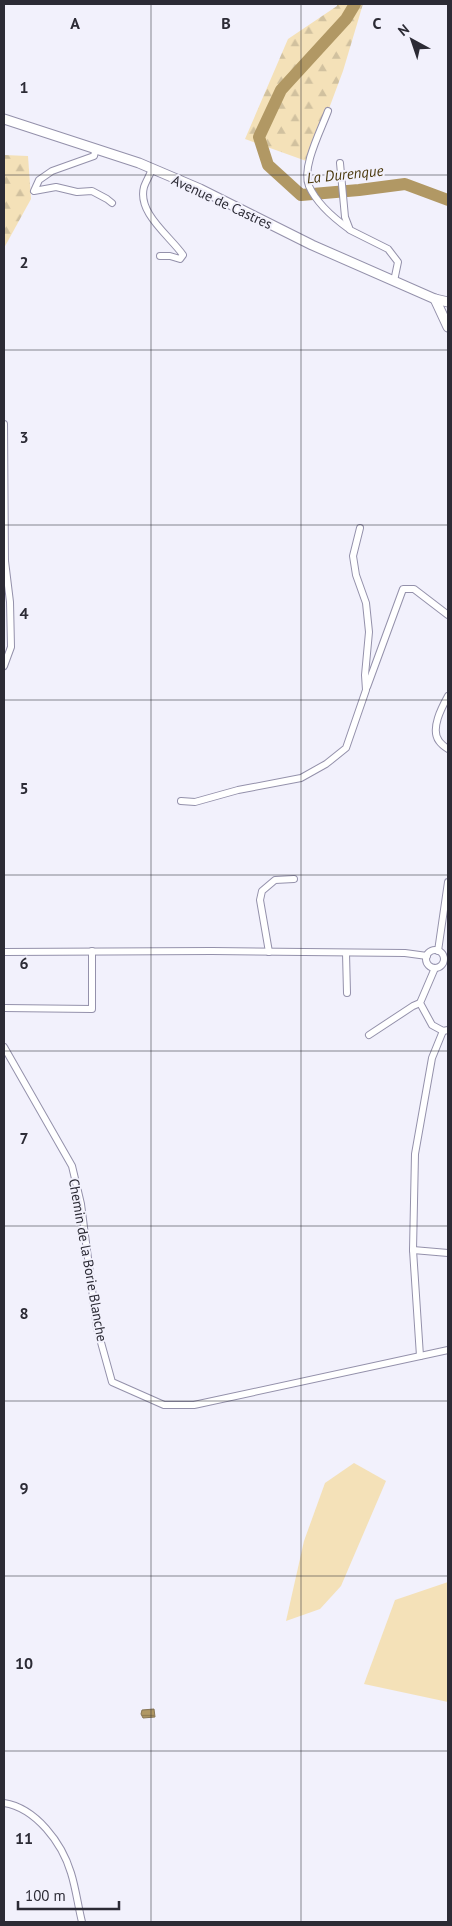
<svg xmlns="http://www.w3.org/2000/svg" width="452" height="1926" viewBox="0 0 452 1926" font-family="'PT Sans',sans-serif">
<defs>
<pattern id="forest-firs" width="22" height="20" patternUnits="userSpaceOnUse" patternTransform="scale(1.25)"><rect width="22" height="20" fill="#f4e1b8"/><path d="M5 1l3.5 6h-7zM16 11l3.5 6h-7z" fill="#d1c19f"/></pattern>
<pattern id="water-rules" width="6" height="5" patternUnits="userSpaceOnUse" patternTransform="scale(1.25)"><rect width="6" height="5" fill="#b19864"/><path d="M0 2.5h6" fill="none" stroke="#907c53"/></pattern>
</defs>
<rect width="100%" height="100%" fill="#f2f1fc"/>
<!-- green -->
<g fill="#f4e1b8">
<polygon points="354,1463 386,1481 341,1586 320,1609 286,1621 304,1541 325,1483"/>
<polygon points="448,1582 448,1702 364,1684 395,1600"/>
</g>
<!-- forest -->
<g fill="url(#forest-firs)">
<polygon points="337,4 363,4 343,71 309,162 245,139 288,39 337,6"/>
<polygon points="4,155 28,156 31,199 4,248"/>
</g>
<!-- water -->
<polygon fill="url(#water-rules)" stroke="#897756" points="154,1709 155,1717 143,1718 141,1714 142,1710"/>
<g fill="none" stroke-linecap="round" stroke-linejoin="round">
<!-- river -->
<polyline stroke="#b19864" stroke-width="12" points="355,4 346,19 281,90 259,137 268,165 301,195 359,190 405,184 448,200"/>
<defs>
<g id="minor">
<path d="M 328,111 C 321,130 301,168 309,186 C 317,204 335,219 349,229"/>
<polyline points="96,148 94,156 52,171 39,180 34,191 56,187 77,192 92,191 107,199 112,203"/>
<polyline points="340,163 345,217 350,230 388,249 398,262 394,281"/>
<path d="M 152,169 C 150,175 146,181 144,187 C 137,213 170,236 183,255 L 180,259 L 170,256 L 160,256"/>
<polyline points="4,424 5,561 10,602 11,647 4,666"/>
<polyline points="367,687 403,589 414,589 448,615"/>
<path d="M 448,696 C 442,707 430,729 439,741 C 441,744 445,747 448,749"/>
<polyline points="181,801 195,802 238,790 301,778 326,764 346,748 366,690 365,675 369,632 366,603 356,575 353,556 360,528"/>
<circle cx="435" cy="959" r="9"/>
<polyline points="438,951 448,882"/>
<polyline points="4,952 212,951 405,953 427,956"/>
<polyline points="269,952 260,900 262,891 275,880 294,879"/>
<polyline points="346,953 347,993"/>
<polyline points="435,968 420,1003 432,1025 443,1031 448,1030"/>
<polyline points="4,1008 92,1009 92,951"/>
<polyline points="369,1035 413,1006 420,1003"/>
<polyline points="4,1047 72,1166 81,1204 97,1328 112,1382 164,1405 194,1405 448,1350"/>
<polyline points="413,1250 448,1253"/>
<polyline points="420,1356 413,1250 415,1154 432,1058 443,1031"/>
<path d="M 4,1803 C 36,1808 62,1843 71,1873 C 76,1889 78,1906 82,1922"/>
</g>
<g id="secondary">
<polyline points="4,119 139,163 200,189 312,245 435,299 448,302"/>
<polyline points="435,299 448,327"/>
</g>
</defs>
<!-- minor casing -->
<use href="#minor" stroke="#9491ab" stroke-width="8"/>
<!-- secondary casing -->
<use href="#secondary" stroke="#9491ab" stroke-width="11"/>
<!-- minor -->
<use href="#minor" stroke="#fff" stroke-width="6"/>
<!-- secondary -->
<use href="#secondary" stroke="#fff" stroke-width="9"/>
</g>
<!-- grid -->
<path fill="none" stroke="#2c2b35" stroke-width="1" stroke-opacity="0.55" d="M 151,4 L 151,1922M 301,4 L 301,1922M 4,175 L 448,175M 4,350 L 448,350M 4,525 L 448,525M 4,700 L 448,700M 4,875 L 448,875M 4,1051 L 448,1051M 4,1226 L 448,1226M 4,1401 L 448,1401M 4,1576 L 448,1576M 4,1751 L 448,1751"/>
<g text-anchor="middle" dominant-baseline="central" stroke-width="4" stroke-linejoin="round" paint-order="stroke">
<!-- street labels -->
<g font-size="14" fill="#2c2b35" stroke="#f2f1fc">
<text transform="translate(222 202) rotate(25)">Avenue de Castres</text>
<text transform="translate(88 1260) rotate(80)">Chemin de la Borie Blanche</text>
</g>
<!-- water labels -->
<g font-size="15" font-style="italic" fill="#4a380c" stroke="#f2f1fc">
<text transform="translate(345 174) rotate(-6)">La Durenque</text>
</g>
</g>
<g font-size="16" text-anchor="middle" font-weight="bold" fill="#2c2b35" stroke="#f2f1fc" stroke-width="4" stroke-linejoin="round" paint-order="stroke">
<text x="75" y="29">A</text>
<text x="226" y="29">B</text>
<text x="377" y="29">C</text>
<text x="24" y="93">1</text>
<text x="24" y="268">2</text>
<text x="24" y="443">3</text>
<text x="24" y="619">4</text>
<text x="24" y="794">5</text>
<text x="24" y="969">6</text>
<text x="24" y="1144">7</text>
<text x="24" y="1319">8</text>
<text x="24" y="1494">9</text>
<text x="24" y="1669">10</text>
<text x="24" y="1844">11</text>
</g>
<!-- border -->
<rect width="452" height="1926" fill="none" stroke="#2c2b35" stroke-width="10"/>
<!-- north arrow -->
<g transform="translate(412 40) rotate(320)" stroke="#f2f1fc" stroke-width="4" paint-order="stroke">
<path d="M0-4L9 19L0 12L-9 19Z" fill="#2c2b35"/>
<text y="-8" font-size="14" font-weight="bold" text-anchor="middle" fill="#2c2b35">N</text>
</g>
<!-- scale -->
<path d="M18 1901v8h101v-8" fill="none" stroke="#2c2b35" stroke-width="2.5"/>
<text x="25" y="1901" font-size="15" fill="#2c2b35" stroke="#f2f1fc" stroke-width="4" paint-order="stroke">100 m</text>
</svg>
